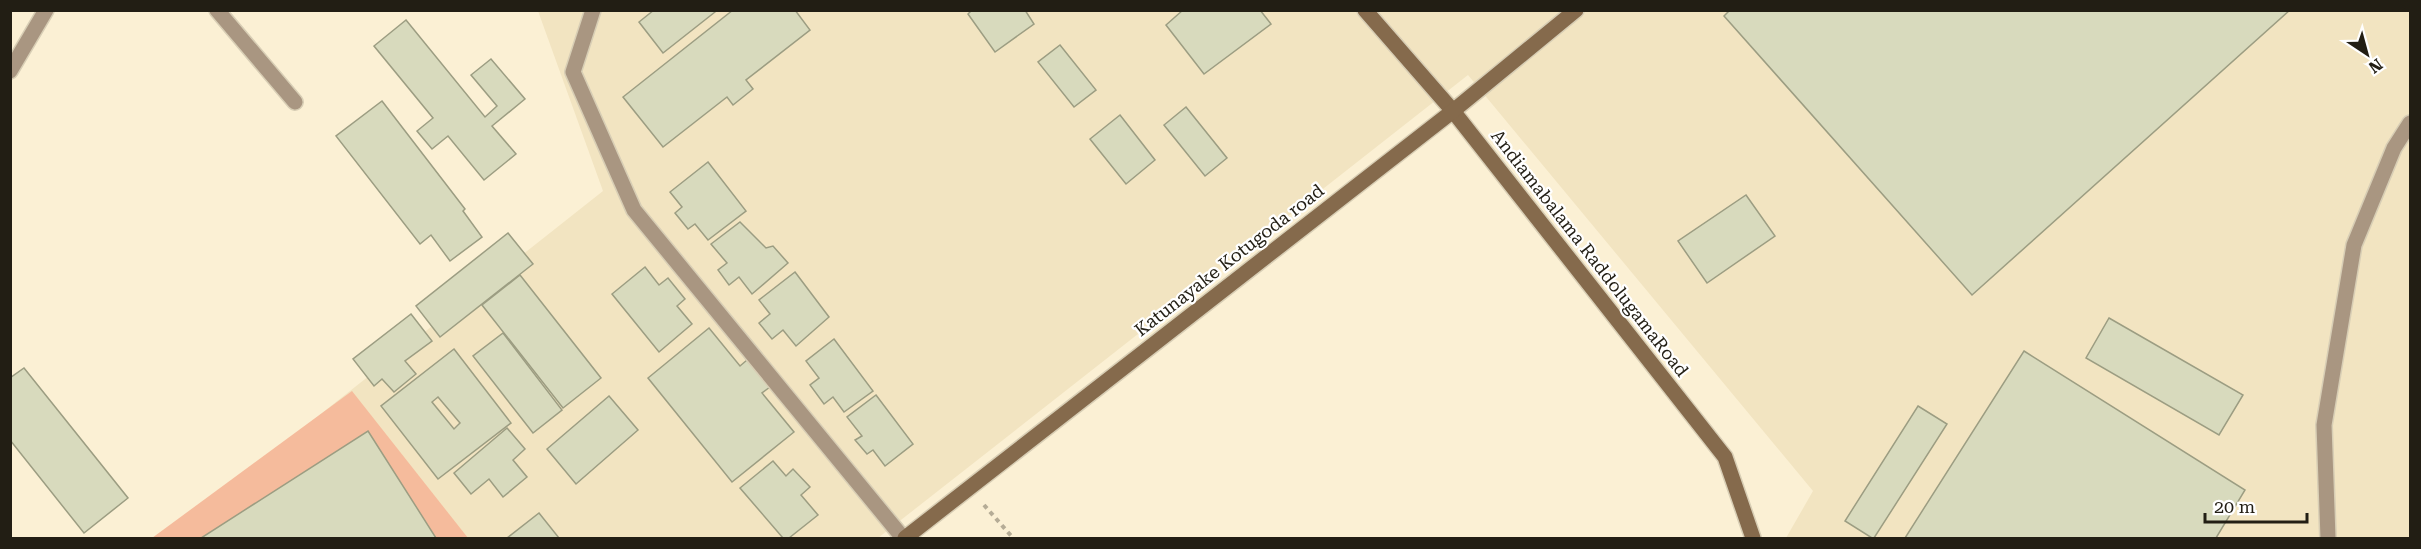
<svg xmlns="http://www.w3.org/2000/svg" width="2421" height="549" viewBox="0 0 2421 549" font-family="'Roboto Serif',serif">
<rect width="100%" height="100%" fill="#fbf0d4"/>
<!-- built -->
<polygon fill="#f2e4c1" points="538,11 2410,11 2410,538 1786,538 1813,491 1468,75 878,538 164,538 603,191"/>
<!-- green -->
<polygon fill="#f5bb9c" points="352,391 468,538 152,538"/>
<!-- building -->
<g fill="#d8dabd" stroke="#9c9d82" stroke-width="1.5" fill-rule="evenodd">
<polygon points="654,10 713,10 715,12 663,53 639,22"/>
<polygon points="733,10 795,10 810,30 746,80 753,89 733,105 727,97 663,147 623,97"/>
<polygon points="972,10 1025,10 1034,24 995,52 968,14"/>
<polygon points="1183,10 1260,10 1271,24 1204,74 1166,25"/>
<polygon points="1730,10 2290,10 1972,295 1724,16"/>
<polygon points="406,20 485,117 497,106 471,75 491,59 525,99 492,126 516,154 484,180 448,136 432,149 417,131 433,118 374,46"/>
<polygon points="1060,45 1096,90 1074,107 1038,62"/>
<polygon points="382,101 465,209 463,211 482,237 450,261 431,235 420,244 336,136"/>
<polygon points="1186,107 1227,158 1205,176 1164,125"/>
<polygon points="1120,115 1155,160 1126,184 1090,139"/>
<polygon points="708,162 746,211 708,240 695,224 688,229 675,213 682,207 670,192"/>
<polygon points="1746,195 1775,236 1707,283 1678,241"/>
<polygon points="740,222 766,248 773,246 788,263 752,294 739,277 729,285 718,270 727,263 711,244"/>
<polygon points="508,233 533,264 440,337 416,306"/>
<polygon points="645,267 659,285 668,278 685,299 677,306 692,324 659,352 612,294"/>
<polygon points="795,272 829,317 796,346 783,330 772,339 759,323 770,314 759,300"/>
<polygon points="520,275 601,378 563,408 482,305"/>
<polygon points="411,314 432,341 405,361 416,374 394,392 382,379 374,386 353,359"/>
<polygon points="2109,318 2243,395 2219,435 2086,358"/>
<polygon points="709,328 740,366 747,360 770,387 762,393 794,432 732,482 648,378"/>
<polygon points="503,333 562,410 533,433 473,356"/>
<polygon points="834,339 873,391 844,412 833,397 824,404 810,385 819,378 806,361"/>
<path d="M 454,349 L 511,423 L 438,479 L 381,406 ZM 438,397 L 460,423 L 454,429 L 432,402 Z"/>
<polygon points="2024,351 2245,490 2216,538 1905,538"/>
<polygon points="24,368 128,498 84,533 10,440 10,378"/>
<polygon points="876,395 913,444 885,466 873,450 867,454 855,440 862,436 847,417"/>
<polygon points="609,396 638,430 576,484 547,449"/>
<polygon points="1918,406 1947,424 1874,538 1872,538 1845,521"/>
<polygon points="507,428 525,449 513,460 527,477 503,497 489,479 471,494 454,473"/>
<polygon points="368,431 436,538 201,538"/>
<polygon points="773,461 786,476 793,469 810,487 801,495 818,515 789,538 783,538 740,488"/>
<polygon points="539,513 559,538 507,538"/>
</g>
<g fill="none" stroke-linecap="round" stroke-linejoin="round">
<defs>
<polyline id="lane" points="2328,538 2324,425 2354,245 2394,148 2410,123"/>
<g id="street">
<polyline points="217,10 295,102"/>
<polyline points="593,10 573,72 634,210 903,538"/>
<polyline points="10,71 46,10"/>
</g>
<g id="secondary">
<polyline points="1365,10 1453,111 1725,457 1753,538"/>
<polyline points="905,538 1453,111 1576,10"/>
</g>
</defs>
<!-- lane casing -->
<use href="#lane" stroke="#d8ceb5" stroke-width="18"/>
<!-- street casing -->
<use href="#street" stroke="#d8ceb5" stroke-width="18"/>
<!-- secondary casing -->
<use href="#secondary" stroke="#d8ceb5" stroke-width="18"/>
<!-- path -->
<polyline stroke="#b5ac96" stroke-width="4" stroke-dasharray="4.5 4.5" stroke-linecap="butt" points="984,505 1013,538"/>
<!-- lane -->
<use href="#lane" stroke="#a99681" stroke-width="15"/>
<!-- street -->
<use href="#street" stroke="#a99681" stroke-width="15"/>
<!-- secondary -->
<use href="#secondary" stroke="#856a4c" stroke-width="15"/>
</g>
<g text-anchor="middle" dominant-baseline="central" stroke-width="4.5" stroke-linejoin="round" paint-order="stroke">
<!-- street labels -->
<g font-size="18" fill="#221e14" stroke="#fff">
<text transform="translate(1590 253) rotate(52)">Andiamabalama RaddolugamaRoad</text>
<text transform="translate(1229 260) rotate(-38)">Katunayake Kotugoda road</text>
</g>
</g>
<!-- border -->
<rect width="2421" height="549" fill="none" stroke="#221e14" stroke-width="24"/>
<!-- north arrow -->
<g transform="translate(2367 54) rotate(144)" stroke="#ffffff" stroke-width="4.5" paint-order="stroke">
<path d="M0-4.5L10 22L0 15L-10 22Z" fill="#221e14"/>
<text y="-9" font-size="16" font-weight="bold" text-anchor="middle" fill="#221e14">N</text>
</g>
<!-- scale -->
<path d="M2205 513v9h102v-9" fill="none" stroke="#221e14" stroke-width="3"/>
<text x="2214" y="513" font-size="18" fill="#221e14" stroke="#ffffff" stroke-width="4.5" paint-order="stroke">20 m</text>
</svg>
